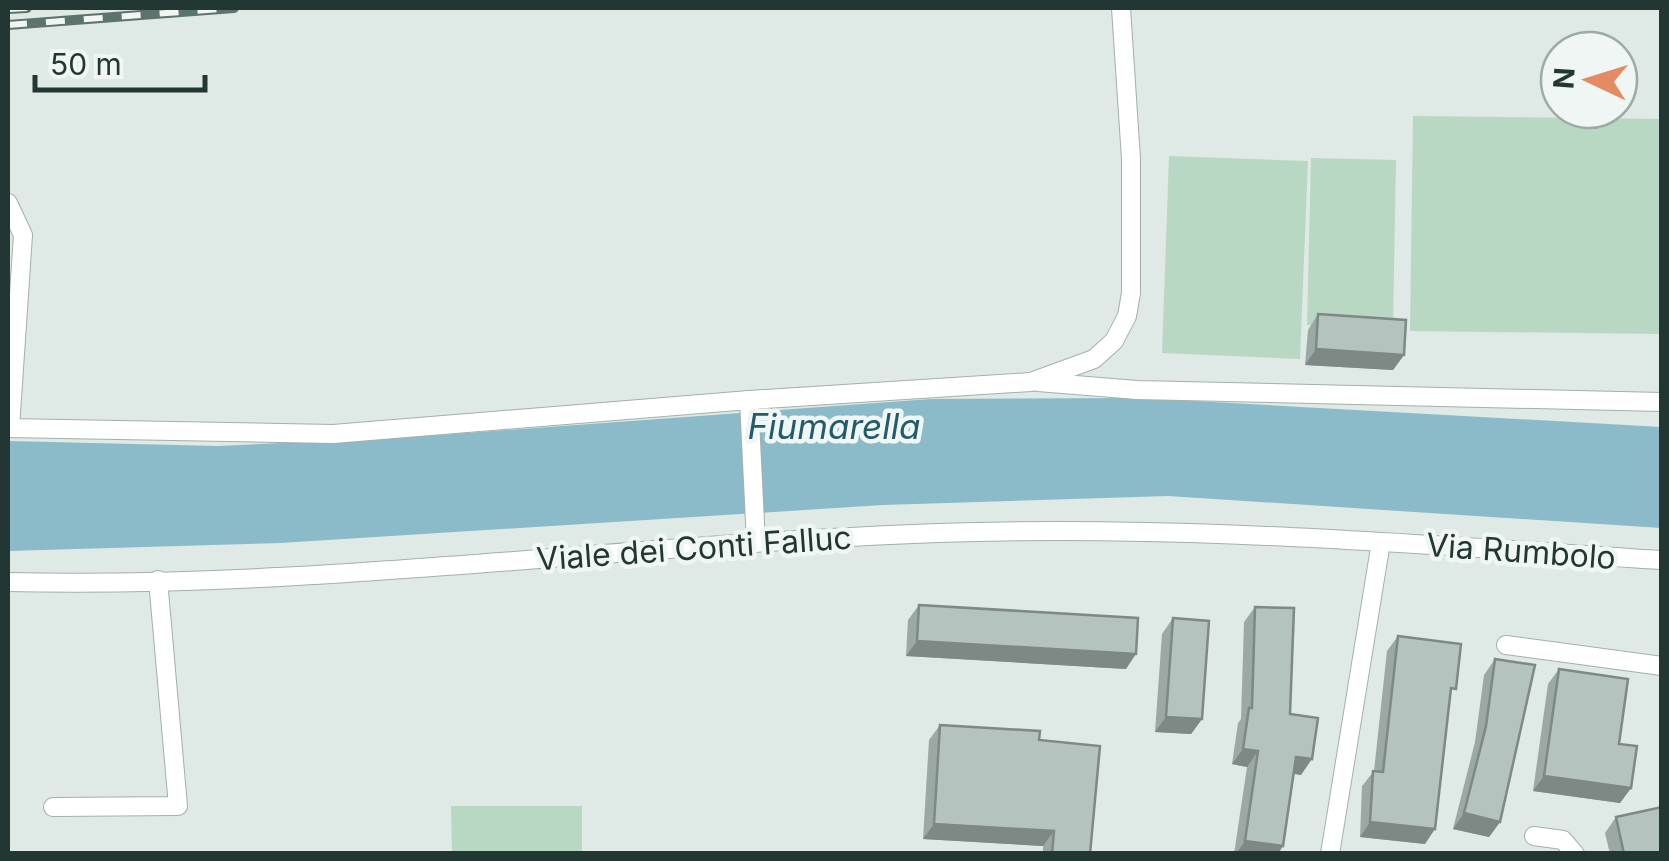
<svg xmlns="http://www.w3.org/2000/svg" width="1669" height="861" viewBox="0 0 1669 861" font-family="Inter,sans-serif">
<rect width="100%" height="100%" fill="#dfe9e5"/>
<!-- green -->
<g fill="#b9d8c4">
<polygon points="1413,116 1661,119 1661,334 1410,331"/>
<polygon points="1169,156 1308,161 1300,359 1162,353"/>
<polygon points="1311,158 1396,160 1393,327 1307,325"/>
<polygon points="451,806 582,806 582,853 452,853"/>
</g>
<!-- water -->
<polygon fill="#8bbbc9" points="1140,398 1661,427 1661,528 1168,496 883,505 280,543 8,551 8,441 218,446 411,437 931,399"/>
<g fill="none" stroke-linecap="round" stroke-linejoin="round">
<defs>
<g id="minor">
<polyline points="8,203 23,235 10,428"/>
<polyline points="1038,382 1137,390 1662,402"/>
<polyline points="749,400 756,543"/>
<polyline points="8,428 333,434 749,400 1031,382 1094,359 1114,341 1127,316 1131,293 1131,159 1121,8"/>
<path d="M 8,582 C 310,589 612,546 913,534 C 1163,523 1413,544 1662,560"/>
<polyline points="1506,645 1662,666"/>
<polyline points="53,807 178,806 158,580"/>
<polyline points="1534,836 1563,840 1575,854"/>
<polyline points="1330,854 1381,542"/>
</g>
</defs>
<!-- minor casing -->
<use href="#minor" stroke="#a3b0ac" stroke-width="20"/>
<!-- minor -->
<use href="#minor" stroke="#fff" stroke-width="18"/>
<defs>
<g id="rail">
<polyline points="8,9 27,8"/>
<polyline points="8,25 234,8"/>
</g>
</defs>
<!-- rail casing -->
<use href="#rail" stroke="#5c736e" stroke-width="10"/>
<!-- rail -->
<use href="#rail" stroke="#eff6f3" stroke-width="6" stroke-dasharray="19" stroke-linecap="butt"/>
</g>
<!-- wall -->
<g fill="#9ba8a3">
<polygon points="1318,314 1404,355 1393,370 1305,365 1308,330"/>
<polygon points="919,605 1126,669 906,656 908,620"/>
<polygon points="1255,607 1290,714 1301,775 1294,774 1278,854 1234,854 1247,767 1232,764 1238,723 1241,719 1244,622"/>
<polygon points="1173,618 1202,719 1191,734 1155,732 1162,634"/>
<polygon points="1398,636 1451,696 1425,844 1360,837 1362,786 1374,771 1387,651"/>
<polygon points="1495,659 1500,822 1489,837 1453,829 1475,742 1484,675"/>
<polygon points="1559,669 1631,788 1620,803 1533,791 1548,684"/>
<polygon points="940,725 1039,740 1090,854 1043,854 1043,846 923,839 929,740"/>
<polygon points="1616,817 1662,854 1610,854 1605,833"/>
</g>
<!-- shaded-wall -->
<g fill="#7e8885">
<polygon points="1316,349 1404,355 1393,370 1305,365"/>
<polygon points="917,641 1136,654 1126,669 906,656"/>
<polygon points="1166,717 1202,719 1191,734 1155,732"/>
<polygon points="1243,749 1258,751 1247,767 1232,764"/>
<polygon points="1296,757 1312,759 1301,775 1286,772"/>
<polygon points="1544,776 1631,788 1620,803 1533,791"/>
<polygon points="1464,813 1500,822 1489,837 1453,829"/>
<polygon points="1370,822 1435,829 1425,844 1360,837"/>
<polygon points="934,824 1054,831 1043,846 923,839"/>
<polygon points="1245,841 1283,846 1278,854 1236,854"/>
</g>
<!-- building -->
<g fill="#b4c3be" stroke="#7e8885" stroke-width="2.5">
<polygon points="1318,314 1406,320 1404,355 1316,349"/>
<polygon points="919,605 1138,618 1136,654 917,641"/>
<polygon points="1255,607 1294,608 1290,714 1318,718 1312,759 1296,757 1283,846 1245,841 1258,751 1243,749 1249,708 1252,708"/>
<polygon points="1173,618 1209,621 1202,719 1166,717"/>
<polygon points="1398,636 1461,644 1456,689 1451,688 1435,829 1370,822 1373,771 1383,772"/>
<polygon points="1495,659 1535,665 1500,822 1464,813 1486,726"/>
<polygon points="1559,669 1628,679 1619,744 1637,746 1631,788 1544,776"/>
<polygon points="940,725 1040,731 1039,740 1100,746 1090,854 1052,854 1054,831 934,824"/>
<polygon points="1662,807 1662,854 1624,854 1616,817"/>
</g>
<g text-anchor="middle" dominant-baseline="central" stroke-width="9" stroke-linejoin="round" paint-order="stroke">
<!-- street labels -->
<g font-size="32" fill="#223733" stroke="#eff6f3">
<text transform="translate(694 548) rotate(-4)">Viale dei Conti Falluc</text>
<text transform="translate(1521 551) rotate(4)">Via Rumbolo</text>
</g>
<!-- water labels -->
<g font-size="35" font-style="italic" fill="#225b6c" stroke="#eff6f3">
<text x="834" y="426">Fiumarella</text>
</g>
</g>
<!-- border -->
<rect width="1669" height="861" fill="none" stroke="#223733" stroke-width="20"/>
<!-- north arrow -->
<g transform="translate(1589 80) rotate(274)"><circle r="48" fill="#eff6f3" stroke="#9daaa6" stroke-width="2.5"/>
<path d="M0-8L18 38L0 25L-18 38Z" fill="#e48b61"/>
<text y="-15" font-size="28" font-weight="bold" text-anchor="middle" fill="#223733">N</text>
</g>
<!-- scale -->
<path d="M35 75v15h170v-15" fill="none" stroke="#223733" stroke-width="5"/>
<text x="50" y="75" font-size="30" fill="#223733" stroke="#eff6f3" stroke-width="8" paint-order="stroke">50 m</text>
</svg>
